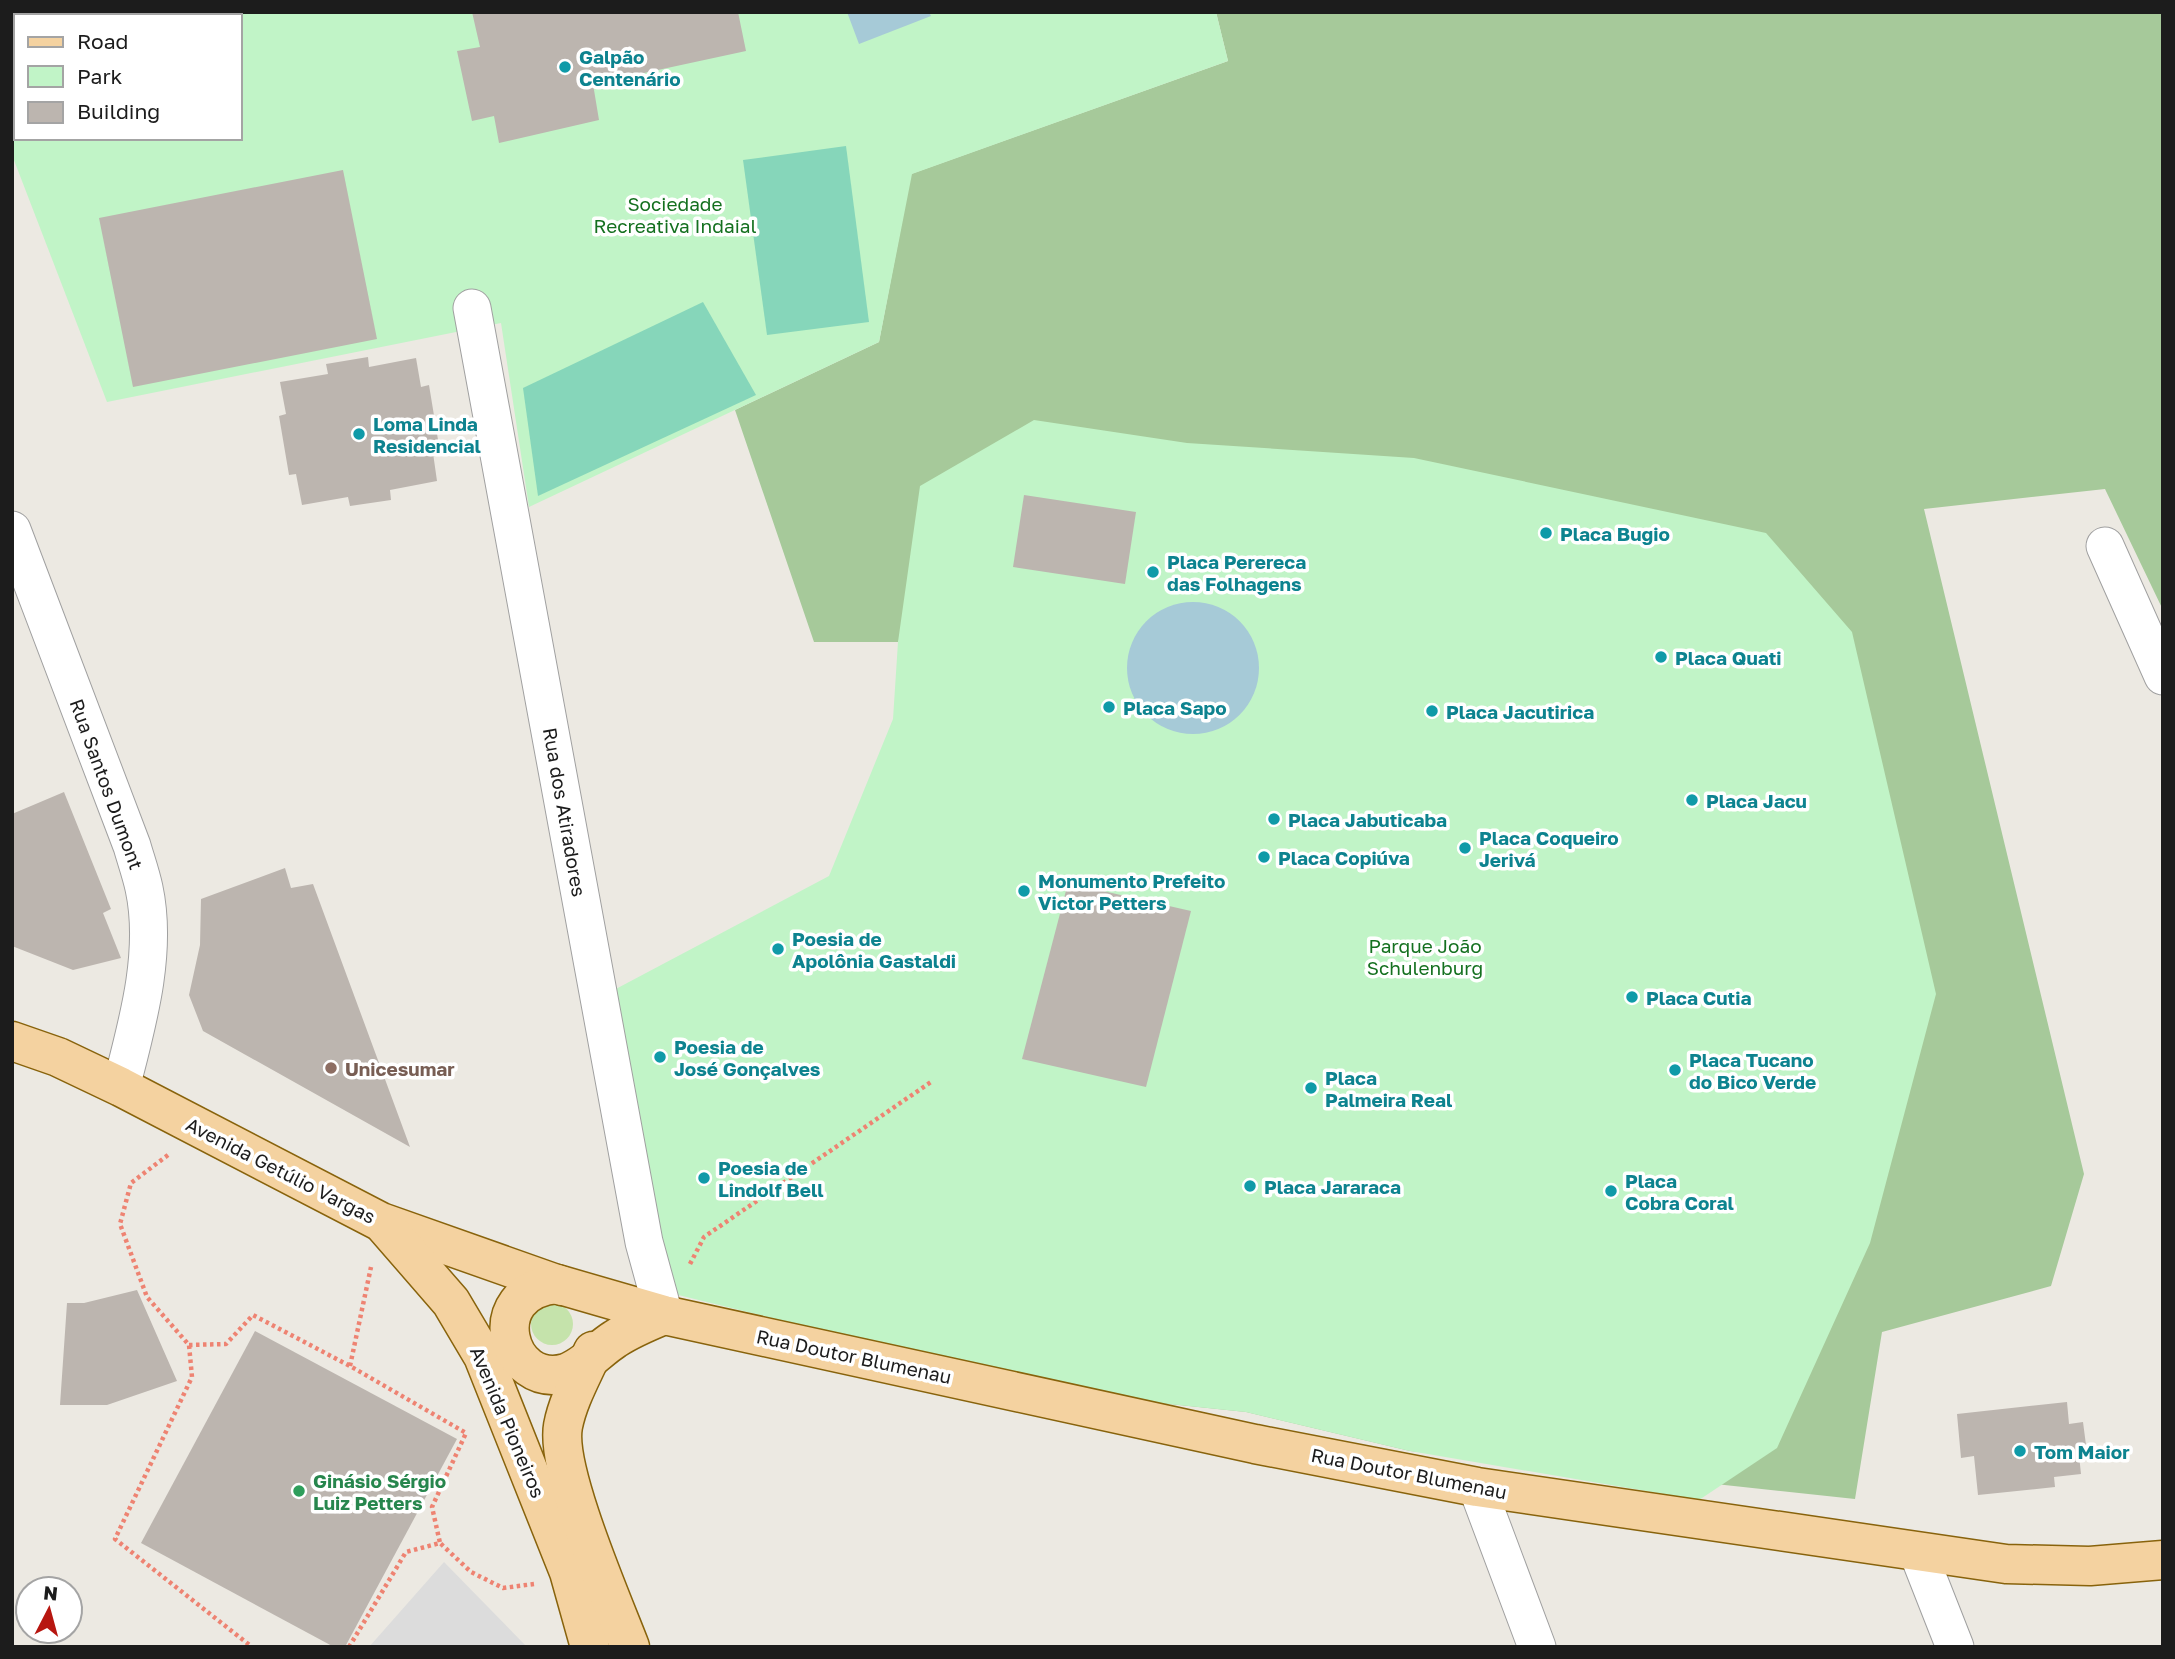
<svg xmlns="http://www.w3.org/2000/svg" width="2175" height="1659" viewBox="0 0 2175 1659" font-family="'Golos Text',sans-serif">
<rect width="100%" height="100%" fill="#ece9e2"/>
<!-- grass -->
<circle fill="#c5e3ab" cx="552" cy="1324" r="21"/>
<!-- forest -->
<polygon fill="#a6c99a" points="1216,12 2163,12 2163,610 2105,489 1924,509 2084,1174 2051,1286 1882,1332 1855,1499 1410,1451 1246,1412 1131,1400 945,544 898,642 814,642 735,410 879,342 911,174 1228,61"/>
<!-- park -->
<g fill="#c1f4c7" fill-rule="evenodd">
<path d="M 12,12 L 1216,12 L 1228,61 L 912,174 L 879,342 L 529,507 L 501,323 L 107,402 L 12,155 ZM 16,16 L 240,16 L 240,138 L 16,138 Z"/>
<polygon points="1034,420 1187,443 1414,458 1766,533 1852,632 1936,994 1870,1243 1777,1448 1699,1500 1410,1451 1246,1412 1131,1400 944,1360 666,1292 612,991 829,876 893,719 898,642 920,486"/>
</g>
<!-- pitch -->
<g fill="#86d6ba">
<polygon points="846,146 869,322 767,335 743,160"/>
<polygon points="703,302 756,395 538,496 523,388"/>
</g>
<!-- parking -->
<polygon fill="#dcdcdc" points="444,1562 527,1647 369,1647"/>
<!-- water -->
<g fill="#a6cad7">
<polygon points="847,12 929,12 931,16 859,44"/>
<circle cx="1193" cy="668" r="66"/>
</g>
<!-- building -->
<g fill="#bcb5af">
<polygon points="472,12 738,12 746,51 593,84 599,120 499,143 494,116 472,121 457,51 480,47"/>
<polygon points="343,170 377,339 133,387 99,218"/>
<polygon points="368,357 369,367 416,358 421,387 429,385 440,452 433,453 437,481 390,490 391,500 350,506 348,497 302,505 296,474 289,475 279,416 286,414 280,382 328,374 326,364"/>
<polygon points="1024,495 1136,512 1125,584 1013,567"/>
<polygon points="64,792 111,909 103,913 121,958 73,970 12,946 12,814"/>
<polygon points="285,868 291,888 313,884 410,1147 203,1031 189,995 200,945 201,899"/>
<polygon points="1068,883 1191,911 1146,1087 1022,1059"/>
<polygon points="137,1290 177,1381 107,1405 60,1405 67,1303 84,1303"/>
<polygon points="255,1331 457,1439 345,1647 334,1647 141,1543"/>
<polygon points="2067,1402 2069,1424 2083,1422 2086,1445 2078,1446 2081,1474 2054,1477 2055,1487 1978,1495 1974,1456 1961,1458 1957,1414"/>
</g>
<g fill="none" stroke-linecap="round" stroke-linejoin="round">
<defs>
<g id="street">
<polyline points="472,308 644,1242 664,1315"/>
<path d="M 12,530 L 132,846 C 136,860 141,874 144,888 C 158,953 137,1025 121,1087"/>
<polyline points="2105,546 2163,676"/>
<polyline points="1477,1487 1537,1647"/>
<polyline points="1918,1553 1955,1647"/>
</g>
<g id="primary">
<polyline points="12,1041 58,1057 121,1087 381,1222 562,1286"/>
<polyline points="385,1226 451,1302 483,1356 569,1572 590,1647"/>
<path d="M 664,1315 C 647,1322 630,1329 615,1339 C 599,1349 584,1367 566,1373 C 507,1390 480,1291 557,1284 L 664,1315 L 1255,1444 L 1477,1487 L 2006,1564 L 2090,1566 L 2163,1560"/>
<path d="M 593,1351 C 582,1376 568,1400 563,1426 C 555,1470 612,1600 630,1647"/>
</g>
</defs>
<!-- street casing -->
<use href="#street" stroke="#a0a0a0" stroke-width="39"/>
<!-- primary casing -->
<use href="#primary" stroke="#88630c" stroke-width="41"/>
<!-- path -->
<g stroke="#ee8372" stroke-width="4.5" stroke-dasharray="3.5 3.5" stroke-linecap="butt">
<polyline points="168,1155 131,1183 120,1224 147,1297 189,1345 192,1377 115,1539 252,1647"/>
<polyline points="690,1264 704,1237 931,1082"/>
<polyline points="189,1345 226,1344 253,1315 350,1366 466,1433 432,1507 440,1543"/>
<polyline points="350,1366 371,1267"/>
<polyline points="349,1647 406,1552 440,1543 471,1572 503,1588 534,1584"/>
</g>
<!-- street -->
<use href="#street" stroke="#fff" stroke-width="37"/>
<!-- primary -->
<use href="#primary" stroke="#f4d2a0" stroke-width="38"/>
</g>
<!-- markers -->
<g fill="#0f9aa8" stroke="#fff" stroke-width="2.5">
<circle cx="565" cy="67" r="7"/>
<circle cx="359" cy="434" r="7"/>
<circle cx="1546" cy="533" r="7"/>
<circle cx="1153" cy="572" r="7"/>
<circle cx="1661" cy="657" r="7"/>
<circle cx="1109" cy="707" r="7"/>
<circle cx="1432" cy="711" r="7"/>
<circle cx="1692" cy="800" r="7"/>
<circle cx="1274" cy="819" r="7"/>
<circle cx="1465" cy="848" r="7"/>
<circle cx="1264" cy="857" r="7"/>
<circle cx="1024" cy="891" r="7"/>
<circle cx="778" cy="949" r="7"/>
<circle cx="1632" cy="997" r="7"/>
<circle cx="660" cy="1057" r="7"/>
<circle cx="1675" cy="1070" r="7"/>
<circle cx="1311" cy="1088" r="7"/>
<circle cx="704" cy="1178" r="7"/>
<circle cx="1250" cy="1186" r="7"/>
<circle cx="1611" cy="1191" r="7"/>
<circle cx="2020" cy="1451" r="7"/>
</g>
<circle fill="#8d6e63" stroke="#fff" stroke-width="2.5" cx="331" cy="1068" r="7"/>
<circle fill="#2e9e5b" stroke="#fff" stroke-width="2.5" cx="299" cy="1491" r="7"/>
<g text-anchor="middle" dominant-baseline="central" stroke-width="7" stroke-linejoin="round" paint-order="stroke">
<!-- culture labels -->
<g font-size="19" font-weight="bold" fill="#0d838f" stroke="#fff" text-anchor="start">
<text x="579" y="56">Galpão<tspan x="579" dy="22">Centenário</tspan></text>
<text x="373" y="423">Loma Linda<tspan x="373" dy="22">Residencial</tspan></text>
<text x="1560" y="533">Placa Bugio</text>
<text x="1167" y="561">Placa Perereca<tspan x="1167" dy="22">das Folhagens</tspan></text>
<text x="1675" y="657">Placa Quati</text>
<text x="1123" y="707">Placa Sapo</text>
<text x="1446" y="711">Placa Jacutirica</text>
<text x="1706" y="800">Placa Jacu</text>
<text x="1288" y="819">Placa Jabuticaba</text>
<text x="1479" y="837">Placa Coqueiro<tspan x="1479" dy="22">Jerivá</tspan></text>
<text x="1278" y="857">Placa Copiúva</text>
<text x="1038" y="880">Monumento Prefeito<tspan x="1038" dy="22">Victor Petters</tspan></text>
<text x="792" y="938">Poesia de<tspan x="792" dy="22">Apolônia Gastaldi</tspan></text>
<text x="1646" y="997">Placa Cutia</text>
<text x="674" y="1046">Poesia de<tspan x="674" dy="22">José Gonçalves</tspan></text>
<text x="1689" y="1059">Placa Tucano<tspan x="1689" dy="22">do Bico Verde</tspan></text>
<text x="1325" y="1077">Placa<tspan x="1325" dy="22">Palmeira Real</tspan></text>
<text x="718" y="1167">Poesia de<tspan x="718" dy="22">Lindolf Bell</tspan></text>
<text x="1625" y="1180">Placa<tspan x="1625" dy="22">Cobra Coral</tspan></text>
<text x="1264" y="1186">Placa Jararaca</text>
<text x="2034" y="1451">Tom Maior</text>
</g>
<!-- park labels -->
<g font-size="19" fill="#14701f" stroke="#fff">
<text x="675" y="203">Sociedade<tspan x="675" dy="22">Recreativa Indaial</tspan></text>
<text x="1425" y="945">Parque João<tspan x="1425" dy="22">Schulenburg</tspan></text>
</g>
<!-- street labels -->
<g font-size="19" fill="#1c1c1c" stroke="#fff">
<text transform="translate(107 784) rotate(70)">Rua Santos Dumont</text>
<text transform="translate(565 812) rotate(80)">Rua dos Atiradores</text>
<text transform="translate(281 1170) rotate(27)">Avenida Getúlio Vargas</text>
<text transform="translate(854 1356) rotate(12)">Rua Doutor Blumenau</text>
<text transform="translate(508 1422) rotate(67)">Avenida Pioneiros</text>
<text transform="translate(1409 1473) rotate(11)">Rua Doutor Blumenau</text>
</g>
<!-- education labels -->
<g font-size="19" font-weight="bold" fill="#785e54" stroke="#fff" text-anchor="start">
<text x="345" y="1068">Unicesumar</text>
</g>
<!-- leisure labels -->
<g font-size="19" font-weight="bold" fill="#27864d" stroke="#fff" text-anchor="start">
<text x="313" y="1480">Ginásio Sérgio<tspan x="313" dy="22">Luiz Petters</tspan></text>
</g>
</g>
<!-- border -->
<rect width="2175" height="1659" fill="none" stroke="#1c1c1c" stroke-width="28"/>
<!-- legend -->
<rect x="14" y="14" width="228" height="126" fill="#ffffff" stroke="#a4a4a4" stroke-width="2"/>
<rect x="28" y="37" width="35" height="10" fill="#f4d2a0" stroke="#a4a4a4" stroke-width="2"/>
<text x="77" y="49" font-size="21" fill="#1c1c1c">Road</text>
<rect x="28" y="66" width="35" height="21" fill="#c1f4c7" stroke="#a4a4a4" stroke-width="2"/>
<text x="77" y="84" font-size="21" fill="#1c1c1c">Park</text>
<rect x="28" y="102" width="35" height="21" fill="#bcb5af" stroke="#a4a4a4" stroke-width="2"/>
<text x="77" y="119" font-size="21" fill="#1c1c1c">Building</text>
<!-- north arrow -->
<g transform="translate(49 1610) rotate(6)"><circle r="33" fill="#ffffff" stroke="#a4a4a4" stroke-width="2"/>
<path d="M0-5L12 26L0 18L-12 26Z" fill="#b71610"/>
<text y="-10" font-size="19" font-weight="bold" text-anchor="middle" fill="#1c1c1c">N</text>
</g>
</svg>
